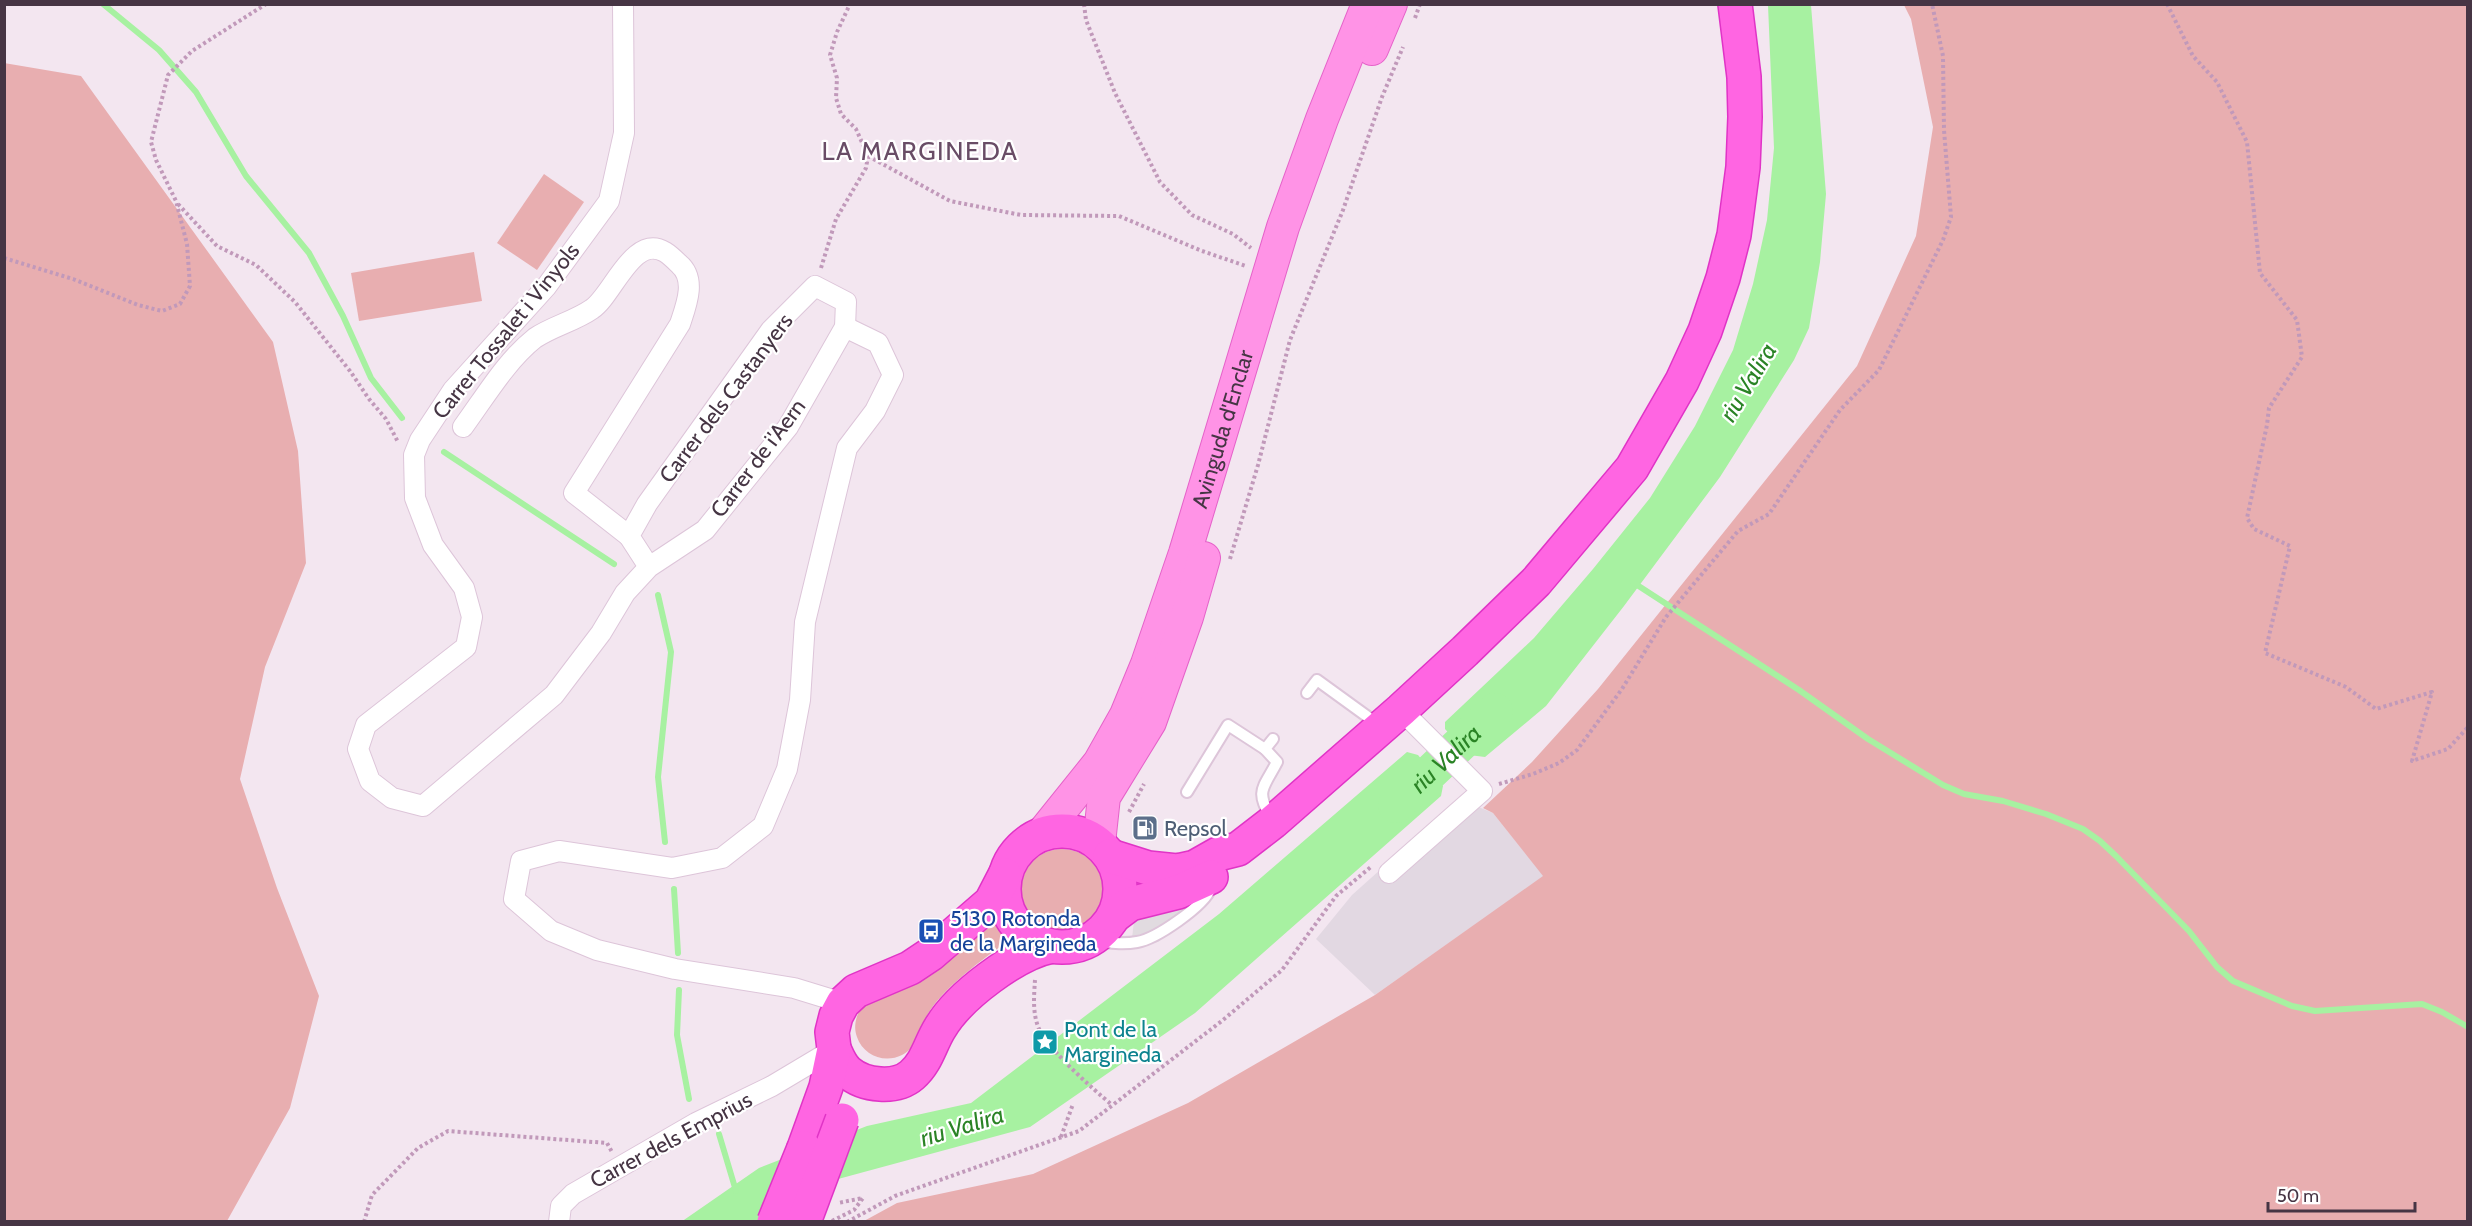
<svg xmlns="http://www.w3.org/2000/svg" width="2472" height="1226" viewBox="0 0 2472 1226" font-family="Cabin,sans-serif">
<rect width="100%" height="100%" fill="#f3e6f0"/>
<!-- industrial -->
<polygon fill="#e2d8e2" points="1457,801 1469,803 1493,813 1544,876 1375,995 1316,939 1352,895"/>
<!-- green -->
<g fill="#e8aeb0">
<polygon points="1904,5 2467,5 2467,1221 864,1221 897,1203 1033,1174 1188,1103 1375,995 1543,876 1493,813 1483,808 1532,762 1598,689 1857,366 1916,236 1933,127 1911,19"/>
<polygon points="4,63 81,76 273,342 298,451 306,563 265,667 240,779 277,888 319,996 290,1108 227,1221 5,1221"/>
<polygon points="544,174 584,202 537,270 497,243"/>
<polygon points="474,252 482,301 359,321 351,273"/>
<circle cx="1062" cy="890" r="41"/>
<path d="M 998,920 L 1014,937 C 989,954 947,985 931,1009 C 920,1024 920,1046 902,1055 C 884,1064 863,1055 857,1037 C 853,1026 856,1016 862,1006 L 930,975 Z"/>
</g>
<!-- parking -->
<polygon fill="#e1dbe0" points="1191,901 1202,908 1158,942 1131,947 1134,921 1150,913"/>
<!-- water -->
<g fill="#a7f1a1">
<polygon points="1768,5 1811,5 1826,194 1820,262 1809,328 1794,360 1720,477 1624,606 1546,706 1485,757 1469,755 1445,729 1445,722 1534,638 1593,569 1650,498 1695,426 1733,350 1753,284 1767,220 1774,148"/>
<polygon points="1407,752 1418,755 1443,786 1441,796 1195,1013 1030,1127 816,1185 762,1221 681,1222 759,1168 867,1126 971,1103 1219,914"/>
</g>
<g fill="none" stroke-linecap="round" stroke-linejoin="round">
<!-- stream -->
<g stroke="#a7f1a1" stroke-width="6">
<polyline points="103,4 159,50 196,92 246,176 309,253 343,316 371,378 402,418"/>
<polyline points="444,452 614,564"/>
<polyline points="1634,583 1799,690 1868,739 1943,785 1964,794 2003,801 2046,814 2083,829 2100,841 2116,856 2189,931 2217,967 2233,981 2292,1006 2315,1011 2422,1004 2442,1012 2468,1027"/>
<polyline points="658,595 671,652 658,777 665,842"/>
<polyline points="674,889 678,953"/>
<polyline points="679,990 677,1035 689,1099"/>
<polyline points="719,1134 736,1191"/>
</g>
<!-- river -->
<path stroke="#a7f1a1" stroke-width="36" id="s1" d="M 1396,805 L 1495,711"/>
<defs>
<g id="lane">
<polyline points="1307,693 1317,680 1368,717 1377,727"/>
<polyline points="1187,792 1228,725 1265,749"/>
<path d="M 1271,818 C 1255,790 1263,789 1277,762 L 1265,749 L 1273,739"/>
<path d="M 1090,940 C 1105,942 1121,945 1137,942 C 1156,939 1204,906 1211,888"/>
</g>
<g id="street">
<polyline points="623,4 624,133 609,201 546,287 453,390 420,440 414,455 415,498 433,545 464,588 472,617 466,647 366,725 358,749 370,781 392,798 423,806 554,695 601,633 625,593 649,567 705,530 788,427 845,327 846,302 815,286 771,330 647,504 629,536 649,567"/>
<path d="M 463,427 C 485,397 506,361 535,338 C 553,326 575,321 592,309 C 613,295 633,233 665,252 C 670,255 675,260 679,264 C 697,279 686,306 680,324 L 574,493 L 629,536"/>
<polyline points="1389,873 1482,791 1401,710"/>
<polyline points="843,1003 794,988 675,969 597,950 551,931 514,899 521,861 559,851 672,868 722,858 763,826 787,769 800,700 805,622 847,448 875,411 893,375 878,343 845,327"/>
<polyline points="559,1222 561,1206 573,1194 696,1123 772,1086 834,1049"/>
</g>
<g id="primary">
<polyline points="1372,49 1391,4"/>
<path id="s2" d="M 1042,834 L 1099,763 L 1126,715 L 1147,664 L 1185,553 L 1283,227 L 1322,119 L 1368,4"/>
<polyline points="1099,843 1104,797 1150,722 1187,617 1204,558"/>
</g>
<g id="highway">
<circle cx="1062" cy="889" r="58"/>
<polyline points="1110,856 1148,868 1177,871 1195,867 1218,854 1238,849 1273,822 1401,710 1465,651 1536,582 1632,468 1682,381 1705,331 1723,278 1734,235 1743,167 1745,117 1744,77 1735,4"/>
<polyline points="1114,916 1130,904 1178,892 1211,877"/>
<path d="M 834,1049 C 838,1058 841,1066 848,1072 C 864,1086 896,1089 912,1075 C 927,1062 930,1044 940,1028 C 959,996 1016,953 1052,946"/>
<polyline points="804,1148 826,1087 834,1049 832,1032 836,1016 843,1003 856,991 910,968 931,954 991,902 1005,875"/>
</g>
</defs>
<!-- lane casing -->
<use href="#lane" stroke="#ddc5d9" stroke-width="14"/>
<!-- street casing -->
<use href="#street" stroke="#ddc5d9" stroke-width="22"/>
<!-- primary casing -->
<use href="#primary" stroke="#e562c9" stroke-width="34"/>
<!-- highway casing -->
<use href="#highway" stroke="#e034c6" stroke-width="36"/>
<!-- path -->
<g stroke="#c199ba" stroke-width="4" stroke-dasharray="3 3" stroke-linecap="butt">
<polyline points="1084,4 1086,20 1115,93 1160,182 1192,215 1233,234 1251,248"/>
<polyline points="2167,4 2193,56 2217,82 2247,142 2260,273 2297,320 2302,357 2269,408 2267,425 2247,518 2254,529 2290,546 2265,653 2346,687 2376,709 2432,692 2412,761 2448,749 2468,727"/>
<polyline points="1415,18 1420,4"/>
<polyline points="868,156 950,201 1021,215 1119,216 1202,251 1246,266"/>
<polyline points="178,204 217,246 256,265 295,302 350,371 369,399 386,419 398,442"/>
<polyline points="4,258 73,279 138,305 162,311 180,304 190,286 187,244 176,201 156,160 151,142 168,75 192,51 266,4"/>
<polyline points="821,268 836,219 866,168 868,156 856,129 841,114 836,98 837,78 830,55 837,32 850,4"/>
<polyline points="1230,559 1258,465 1290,340 1343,210 1382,97 1403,47"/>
<polyline points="1499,784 1533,774 1559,763 1577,750 1622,689 1666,617 1738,531 1769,514 1840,410 1879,370 1943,240 1951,217 1944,130 1943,56 1932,4"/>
<polyline points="1129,812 1144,784"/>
<path d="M 1035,980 C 1034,996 1032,1015 1040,1031 C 1052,1053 1092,1088 1112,1105"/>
<polyline points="1061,1137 1073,1104"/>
<polyline points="832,1221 854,1210 863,1198 838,1203"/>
<polyline points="364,1222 372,1195 418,1148 448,1131 607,1143 612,1152"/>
<polyline points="847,1222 895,1196 1079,1131 1223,1020 1282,970 1336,896 1372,866"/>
</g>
<!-- lane -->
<use href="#lane" stroke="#fff" stroke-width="10"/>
<!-- street -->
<use href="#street" stroke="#fff" stroke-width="20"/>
<!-- primary -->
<use href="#primary" stroke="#ff93e6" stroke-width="32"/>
<!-- highway -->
<use href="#highway" stroke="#ff65e2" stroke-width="33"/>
<defs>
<g id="highway-bridge">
<polyline points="774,1222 804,1148"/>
<polyline points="804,1222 842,1120"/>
</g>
</defs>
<!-- highway-bridge casing -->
<use href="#highway-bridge" stroke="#e034c6" stroke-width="36" stroke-linecap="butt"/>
<!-- highway-bridge -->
<use href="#highway-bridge" stroke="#ff65e2" stroke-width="33"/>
</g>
<!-- icons -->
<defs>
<symbol id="fuel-square" viewBox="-11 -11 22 22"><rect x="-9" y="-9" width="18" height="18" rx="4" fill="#5c6f8a" stroke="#fff"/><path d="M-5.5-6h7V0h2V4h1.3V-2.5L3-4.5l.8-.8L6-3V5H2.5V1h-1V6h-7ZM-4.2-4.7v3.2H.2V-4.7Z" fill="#fff"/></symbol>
<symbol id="bus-square" viewBox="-11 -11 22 22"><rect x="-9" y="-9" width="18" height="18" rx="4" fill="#1a4fb4" stroke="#fff"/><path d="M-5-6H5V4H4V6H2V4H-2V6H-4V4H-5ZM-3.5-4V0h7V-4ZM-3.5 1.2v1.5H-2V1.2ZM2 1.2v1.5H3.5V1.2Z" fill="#fff"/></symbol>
<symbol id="sight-square" viewBox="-11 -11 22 22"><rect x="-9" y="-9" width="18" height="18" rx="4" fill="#0f9aa8" stroke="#fff"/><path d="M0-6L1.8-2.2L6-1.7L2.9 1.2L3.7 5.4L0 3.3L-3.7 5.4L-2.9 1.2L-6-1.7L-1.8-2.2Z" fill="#fff"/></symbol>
</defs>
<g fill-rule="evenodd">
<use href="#fuel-square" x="1130" y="813" width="30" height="30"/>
<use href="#bus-square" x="916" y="916" width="30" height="30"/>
<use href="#sight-square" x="1030" y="1027" width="30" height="30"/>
</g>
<g text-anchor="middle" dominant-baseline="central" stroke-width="4.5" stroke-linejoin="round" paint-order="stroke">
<!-- street labels -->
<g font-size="22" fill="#463544" stroke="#fff">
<text transform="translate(506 331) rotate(-51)">Carrer Tossalet i Vinyols</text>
<text transform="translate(726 398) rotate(-53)">Carrer dels Castanyers</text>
<text stroke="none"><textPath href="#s2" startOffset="448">Avinguda d'Enclar</textPath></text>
<text transform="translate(758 458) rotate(-53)">Carrer de i'Aern</text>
<text transform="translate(671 1140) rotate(-28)">Carrer dels Emprius</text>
</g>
<!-- service labels -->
<g font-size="22" fill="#4e5e75" stroke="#fff" text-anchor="start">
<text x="1164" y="828">Repsol</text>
</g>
<!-- transit labels -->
<g font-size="22" fill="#164399" stroke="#fff" text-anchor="start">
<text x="950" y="918">5130 Rotonda<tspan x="950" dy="25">de la Margineda</tspan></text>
</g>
<!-- culture labels -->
<g font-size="22" fill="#0d838f" stroke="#fff" text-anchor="start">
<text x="1064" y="1029">Pont de la<tspan x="1064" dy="25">Margineda</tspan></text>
</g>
<!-- water labels -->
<g font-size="24" font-style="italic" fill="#2a8325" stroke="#fff">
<text transform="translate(1748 382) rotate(-59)">riu Valira</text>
<text stroke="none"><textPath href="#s1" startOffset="68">riu Valira</textPath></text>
<text transform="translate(962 1126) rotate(-17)">riu Valira</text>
</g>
<!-- quarter labels -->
<g font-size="26" letter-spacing="1.5" fill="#694c66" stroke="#fff">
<text x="920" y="151">LA MARGINEDA</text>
</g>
</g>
<!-- border -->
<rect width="2472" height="1226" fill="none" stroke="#463544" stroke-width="12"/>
<!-- scale -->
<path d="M2268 1202v9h147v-9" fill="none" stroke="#463544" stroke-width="3"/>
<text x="2277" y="1202" font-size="18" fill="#463544" stroke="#ffffff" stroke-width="4.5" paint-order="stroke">50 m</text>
</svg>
